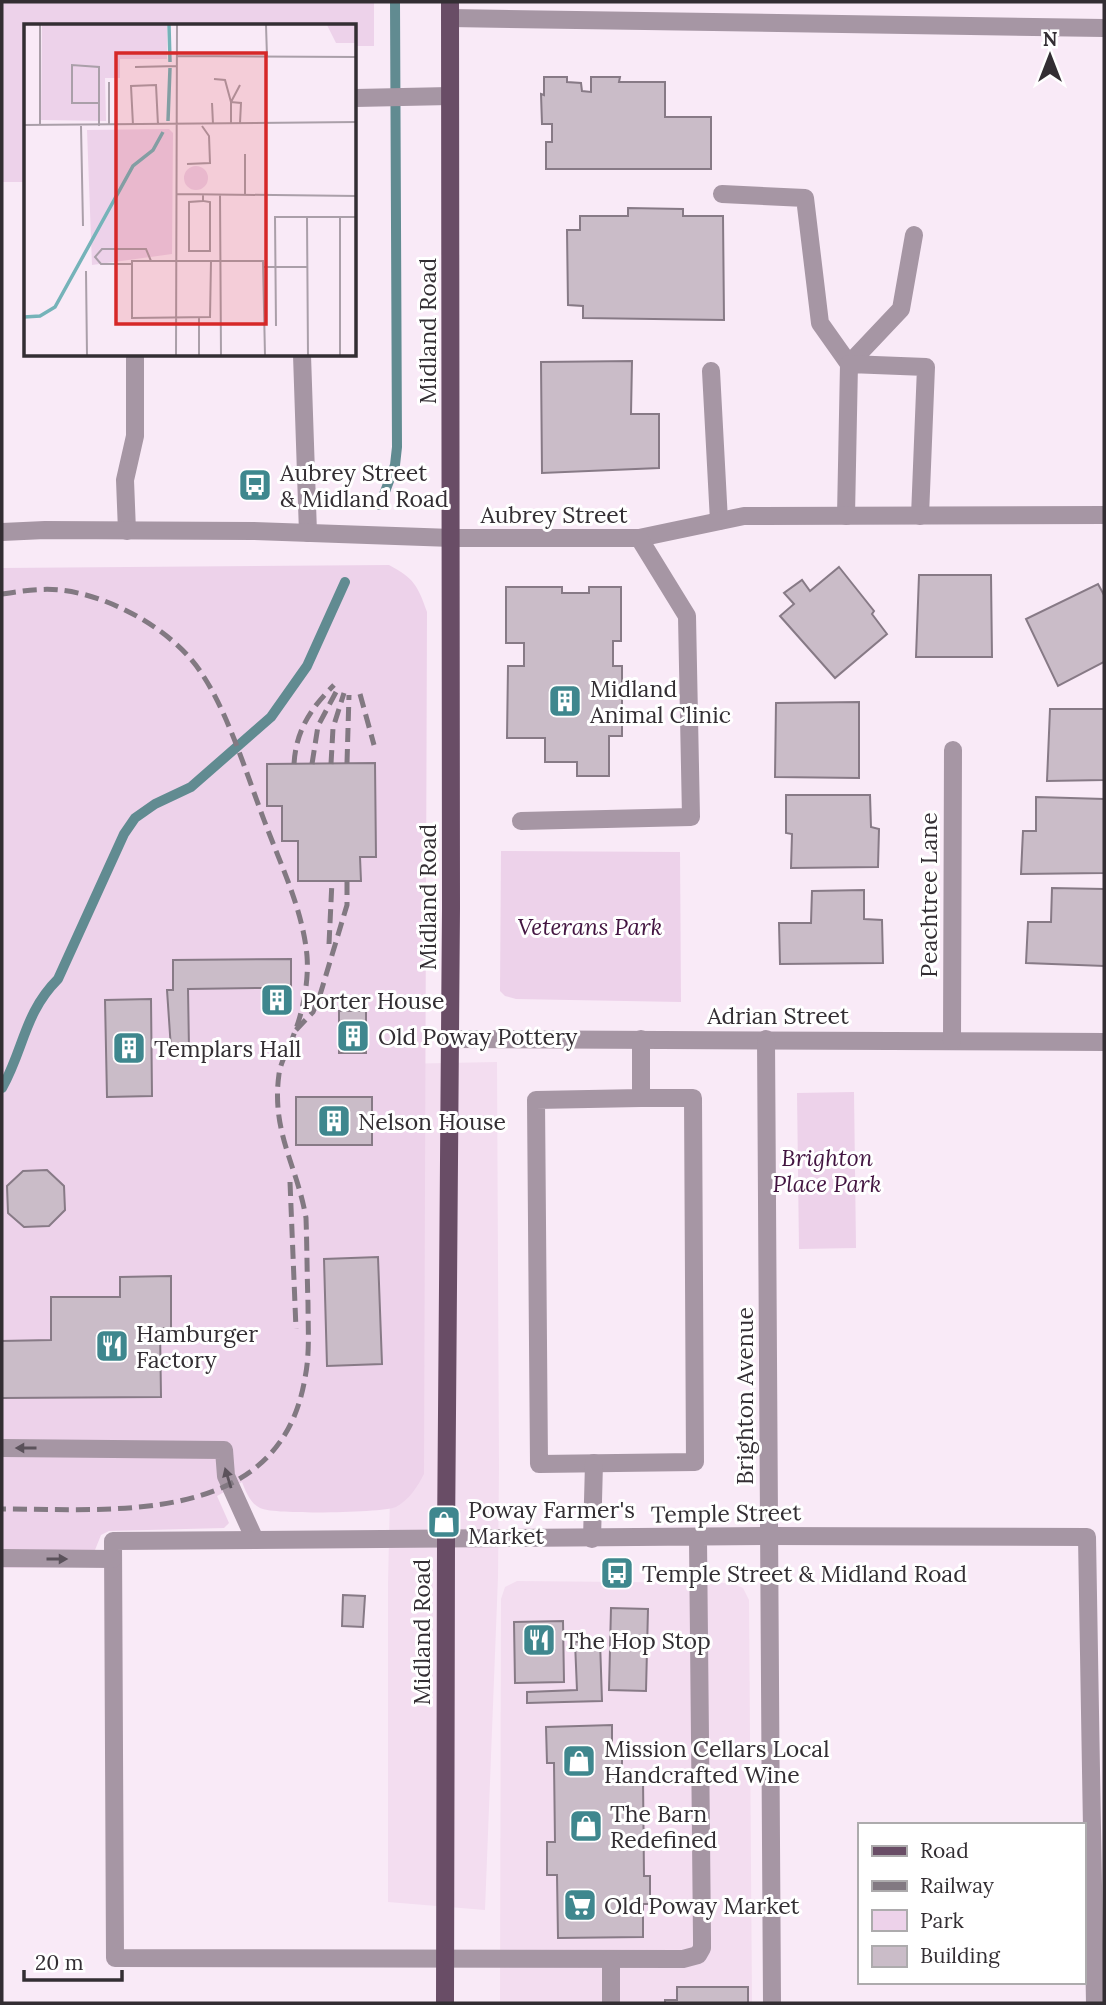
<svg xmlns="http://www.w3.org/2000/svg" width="1106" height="2005" viewBox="0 0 1106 2005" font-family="Lora,serif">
<rect width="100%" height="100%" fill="#f9eaf7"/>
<!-- built -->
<g fill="#f3ddf0">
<polygon points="497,1062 499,1468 498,1577 485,1910 388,1902 388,1584 394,1321 396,1064"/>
<polygon points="517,1581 732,1583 743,1588 749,1600 752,2003 500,2003 501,1599 505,1587"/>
</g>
<!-- green -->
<g fill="#edd2ea">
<polygon points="2,2 374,2 374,46 355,46 355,26 26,26 26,182 2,182"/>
<path d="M 389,565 C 414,578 418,586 427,612 L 424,1474 C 418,1486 409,1500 396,1507 C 383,1513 272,1515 260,1508 C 250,1503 246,1492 242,1482 L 217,1496 L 229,1523 L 224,1528 L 109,1531 L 101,1535 L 95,1550 L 88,1551 L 88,1567 L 2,1568 L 2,568 Z"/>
<polygon points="501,851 680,852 681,1002 516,999 505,996 500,991"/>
<polygon points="854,1092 856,1248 799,1249 797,1093"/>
</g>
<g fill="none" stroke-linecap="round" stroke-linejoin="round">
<!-- stream -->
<g stroke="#618b91" stroke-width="10">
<polyline points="380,505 395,465 397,447 395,2"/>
<path d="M 2,1088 C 24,1049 24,1013 58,979 L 124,834 L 135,818 L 155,804 L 191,787 L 271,717 L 307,666 L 345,582"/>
</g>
</g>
<!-- building -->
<g fill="#cabcc8" stroke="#877a86" stroke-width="2">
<polygon points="544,77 567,77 567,82 581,83 582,91 591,92 591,77 620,77 619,82 665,82 665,117 711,117 711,169 546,169 546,142 552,142 552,124 542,124 541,94 544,95"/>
<polygon points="628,208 683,209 683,216 723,216 724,320 583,318 583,306 568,305 567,230 580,230 580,216 628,216"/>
<polygon points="632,361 631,414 659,414 659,468 542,473 541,362"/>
<polygon points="839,567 874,611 872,614 887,634 835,678 780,616 794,604 784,593 802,580 810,591"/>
<polygon points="919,575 991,575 992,657 916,657"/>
<polygon points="1098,584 1104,595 1104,662 1058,686 1026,619"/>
<polygon points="506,587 562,587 562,593 589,593 589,587 621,587 621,641 613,641 613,666 622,666 622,736 609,736 609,776 577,776 577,762 545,762 545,738 507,738 508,666 524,666 524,643 506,643"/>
<polygon points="859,702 859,778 775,777 776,703"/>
<polygon points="1050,709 1104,709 1104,780 1047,781"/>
<polygon points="375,763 376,857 360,857 361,881 298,881 298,841 282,841 282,806 267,806 267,764"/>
<polygon points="786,795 870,795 871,827 879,829 878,867 791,868 792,834 786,833"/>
<polygon points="1036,797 1104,799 1104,873 1021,874 1023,831 1036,831"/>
<polygon points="1052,888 1104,889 1104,966 1026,963 1028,922 1051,922"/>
<polygon points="864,890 864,919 882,920 883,963 780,964 779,923 811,923 812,891"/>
<polygon points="291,959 291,1010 263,1011 263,988 188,989 189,1049 171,1049 167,990 173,990 173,960"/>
<polygon points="151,999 152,1096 107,1097 105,1000"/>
<rect x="339" y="1011" width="27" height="42"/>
<rect x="296" y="1097" width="76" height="48"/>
<polygon points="47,1170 64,1186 65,1210 49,1226 24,1227 8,1213 7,1186 23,1171"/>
<polygon points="378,1257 382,1364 327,1366 324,1259"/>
<polygon points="171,1276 171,1328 160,1328 161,1397 2,1398 2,1341 51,1340 51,1297 120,1297 120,1277"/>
<polygon points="343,1595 365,1596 363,1627 342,1626"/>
<polygon points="611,1608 648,1609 646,1691 609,1690"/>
<polygon points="563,1621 564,1682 515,1683 514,1622"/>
<polygon points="600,1641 602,1701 527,1703 527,1692 577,1690 575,1642"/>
<polygon points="612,1725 612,1754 622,1753 622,1779 643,1778 644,1876 650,1876 650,1904 643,1904 643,1937 558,1938 557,1875 547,1875 547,1842 555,1842 554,1763 547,1763 546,1727"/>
<polygon points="677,1987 748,1987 748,2003 665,2003 665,2000 677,2000"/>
</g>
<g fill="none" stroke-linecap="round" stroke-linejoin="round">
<!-- minor -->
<g stroke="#a696a4" stroke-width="18">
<polyline points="450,18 1104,28"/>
<polyline points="355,98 450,96"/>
<polyline points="722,194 805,198 820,323 849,364 901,309 914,235"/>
<polyline points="302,355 308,533"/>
<polyline points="711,371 719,521"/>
<polyline points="846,516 849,364 926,367 920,516"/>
<polyline points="127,531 125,480 135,436 135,355"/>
<polyline points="2,532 45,530 253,531 452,538 639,538 744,516 1104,515"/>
<polyline points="521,821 691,817 687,616 639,538"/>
<polyline points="451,1039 1104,1042"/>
<polyline points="641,1039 641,1098 693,1098 695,1462 539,1464 536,1100 641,1098"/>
<polyline points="766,1039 772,2003"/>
<polyline points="952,1041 953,750"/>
<polyline points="2,1448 224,1450 226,1476 255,1540"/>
<polyline points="592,1539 594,1463"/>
<polyline points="698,1539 702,1939 702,1948 698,1955 683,1959 115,1958 113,1541 769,1536 1087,1537 1095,2003"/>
<polyline points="2,1558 113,1559"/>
<polyline points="611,1959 611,2003"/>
</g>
<!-- major -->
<polyline stroke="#694d66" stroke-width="18" points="445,2003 446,1540 451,908 450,2"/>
<!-- rail -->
<g stroke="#827982" stroke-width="5" stroke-dasharray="14 7" stroke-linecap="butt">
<path d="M 2,594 C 21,591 41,588 60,590 C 110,595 175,631 202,674 C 228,713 247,775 264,820 C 280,863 303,910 307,956 C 309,980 303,1012 294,1034 C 290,1047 281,1060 279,1074 C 271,1132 297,1165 306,1218 C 307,1246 307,1275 308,1303 C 308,1328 310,1353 305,1378 C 280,1527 115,1509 2,1509"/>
<polyline points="360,694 374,745"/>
<polyline points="347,763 349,695"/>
<path d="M 294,764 C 296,730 311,708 334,685"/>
<polyline points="312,764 318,726 336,692"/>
<polyline points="331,764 333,728 344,693"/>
<polyline points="329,944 332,881"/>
<polyline points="296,1030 313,1012 320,995 347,905 347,881"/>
<polyline points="290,1182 296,1329"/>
</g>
</g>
<!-- one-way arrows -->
<defs><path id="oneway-solid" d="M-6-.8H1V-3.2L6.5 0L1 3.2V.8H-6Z" transform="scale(1.75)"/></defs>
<g fill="#5b525b">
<use href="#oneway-solid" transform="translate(26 1448) rotate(-180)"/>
<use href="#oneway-solid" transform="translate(228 1478) rotate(-107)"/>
<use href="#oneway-solid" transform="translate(57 1559)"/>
</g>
<!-- icons -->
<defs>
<symbol id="bus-square" viewBox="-11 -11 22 22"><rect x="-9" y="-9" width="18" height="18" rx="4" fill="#3f878e" stroke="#fff"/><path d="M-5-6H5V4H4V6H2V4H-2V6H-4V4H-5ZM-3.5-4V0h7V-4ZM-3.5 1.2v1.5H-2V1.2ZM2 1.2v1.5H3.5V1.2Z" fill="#fff"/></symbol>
<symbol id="building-square" viewBox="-11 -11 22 22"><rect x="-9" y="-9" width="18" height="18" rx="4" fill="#3f878e" stroke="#fff"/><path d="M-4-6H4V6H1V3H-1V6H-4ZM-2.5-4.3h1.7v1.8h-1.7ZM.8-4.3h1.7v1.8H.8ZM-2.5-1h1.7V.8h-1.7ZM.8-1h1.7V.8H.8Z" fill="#fff"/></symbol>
<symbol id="restaurant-square" viewBox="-11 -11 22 22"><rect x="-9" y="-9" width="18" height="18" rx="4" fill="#3f878e" stroke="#fff"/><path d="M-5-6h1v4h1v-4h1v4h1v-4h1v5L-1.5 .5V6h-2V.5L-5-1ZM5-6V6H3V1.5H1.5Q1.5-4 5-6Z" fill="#fff"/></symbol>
<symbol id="shop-square" viewBox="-11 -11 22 22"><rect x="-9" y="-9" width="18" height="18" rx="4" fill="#3f878e" stroke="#fff"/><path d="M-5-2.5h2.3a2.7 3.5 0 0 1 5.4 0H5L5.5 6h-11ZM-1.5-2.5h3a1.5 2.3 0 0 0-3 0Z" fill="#fff"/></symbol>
<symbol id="supermarket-square" viewBox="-11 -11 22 22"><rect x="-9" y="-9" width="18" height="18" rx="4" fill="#3f878e" stroke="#fff"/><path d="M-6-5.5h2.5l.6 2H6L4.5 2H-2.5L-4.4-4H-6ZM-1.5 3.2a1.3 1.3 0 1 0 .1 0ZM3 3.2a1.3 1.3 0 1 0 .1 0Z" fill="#fff"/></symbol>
</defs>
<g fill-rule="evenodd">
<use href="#bus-square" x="236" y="466" width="38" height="38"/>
<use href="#building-square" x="546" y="682" width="38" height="38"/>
<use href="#building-square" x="258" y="981" width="38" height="38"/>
<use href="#building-square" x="334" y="1017" width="38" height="38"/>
<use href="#building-square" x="110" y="1029" width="38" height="38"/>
<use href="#building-square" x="315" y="1102" width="38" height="38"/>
<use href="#restaurant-square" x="93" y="1327" width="38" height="38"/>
<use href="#shop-square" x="425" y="1503" width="38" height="38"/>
<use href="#bus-square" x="598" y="1554" width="38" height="38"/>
<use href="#restaurant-square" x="520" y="1621" width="38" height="38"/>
<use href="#shop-square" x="560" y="1742" width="38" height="38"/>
<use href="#shop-square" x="567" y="1807" width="38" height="38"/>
<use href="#supermarket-square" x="561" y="1886" width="38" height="38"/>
</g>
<g text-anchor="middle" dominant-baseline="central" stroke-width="6" stroke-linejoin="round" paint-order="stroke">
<!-- street labels -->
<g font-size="23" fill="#332e33" stroke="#fff">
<text transform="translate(427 331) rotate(-90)">Midland Road</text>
<text x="554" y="514">Aubrey Street</text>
<text transform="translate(928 895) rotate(-90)">Peachtree Lane</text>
<text transform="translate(427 897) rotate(-90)">Midland Road</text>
<text x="778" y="1015">Adrian Street</text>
<text transform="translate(744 1396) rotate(-90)">Brighton Avenue</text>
<text transform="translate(726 1513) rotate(-1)">Temple Street</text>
<text transform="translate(421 1632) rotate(-90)">Midland Road</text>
</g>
<!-- poi labels -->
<g font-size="23" fill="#332e33" stroke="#fff" text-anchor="start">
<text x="280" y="472">Aubrey Street<tspan x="280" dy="26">&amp; Midland Road</tspan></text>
<text x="590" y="688">Midland<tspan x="590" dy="26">Animal Clinic</tspan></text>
<text x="302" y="1000">Porter House</text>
<text x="378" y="1036">Old Poway Pottery</text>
<text x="154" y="1048">Templars Hall</text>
<text x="358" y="1121">Nelson House</text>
<text x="136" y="1333">Hamburger<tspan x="136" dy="26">Factory</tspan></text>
<text x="468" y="1509">Poway Farmer's<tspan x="468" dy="26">Market</tspan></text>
<text x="642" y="1573">Temple Street &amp; Midland Road</text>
<text x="564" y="1640">The Hop Stop</text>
<text x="604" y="1748">Mission Cellars Local<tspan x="604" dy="26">Handcrafted Wine</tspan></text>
<text x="610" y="1813">The Barn<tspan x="610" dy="26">Redefined</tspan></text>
<text x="604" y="1905">Old Poway Market</text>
</g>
<!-- park labels -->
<g font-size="23" font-style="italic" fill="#431541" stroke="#fff">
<text x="590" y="926">Veterans Park</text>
<text x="827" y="1157">Brighton<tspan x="827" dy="26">Place Park</tspan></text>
</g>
</g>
<!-- overview -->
<g transform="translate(24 24)">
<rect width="332" height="332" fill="#f9eaf7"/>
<path d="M 18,1 L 143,1 L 143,35 L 96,35 L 96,54 L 81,54 L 82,97 L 17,96 ZM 303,1 L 332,1 L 332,19 L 312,19 ZM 145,105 L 149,109 L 148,230 L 68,241 L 63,106 ZM160 154a12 12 0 1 1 24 0a12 12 0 1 1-24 0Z" fill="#edd2ea"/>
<path fill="none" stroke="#75b3b9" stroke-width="3.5" d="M 145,1 L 146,38M 144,97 L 146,44M 0,293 L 16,292 L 31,283 L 109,142 L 129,126 L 139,108"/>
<path fill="none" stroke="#aa9fa9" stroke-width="2" d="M 16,1 L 16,101M 242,1 L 243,33M 153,32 L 333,33M 111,43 L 153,42M 190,55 L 201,56 L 207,78 L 216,61M 188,79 L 189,100M 207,99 L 207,78 L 217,79 L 216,99M 0,101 L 333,98M 85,101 L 85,58M 109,101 L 107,62 L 132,61 L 134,101M 57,102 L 59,202M 75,102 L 75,43 L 48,41 L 48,79 L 75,79M 163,140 L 186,139 L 185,112 L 178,102M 153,170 L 333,172M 179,170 L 179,177 L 186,178 L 186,227 L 165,227 L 165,178 L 179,177M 196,170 L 197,332M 221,170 L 221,130M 283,193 L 284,332M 316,193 L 316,332M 187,237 L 186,293 L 108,294 L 108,237 L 239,237 L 241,332M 108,240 L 77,240 L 71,233 L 78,225 L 122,225 L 127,237M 239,243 L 284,243M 62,247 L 63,332M 175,294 L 175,332M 252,302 L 251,193 L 333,193M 152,332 L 153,1"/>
<path fill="#d62828" fill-opacity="0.15" stroke="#d62828" stroke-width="3.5" d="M 92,29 L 242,29 L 242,300 L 92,300 Z"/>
<rect width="332" height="332" fill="none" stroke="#332e33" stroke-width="3.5"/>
</g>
<!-- border -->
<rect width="1106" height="2005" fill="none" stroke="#332e33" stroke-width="7"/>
<!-- legend -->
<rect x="858" y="1823" width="228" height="161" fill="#ffffff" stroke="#adabad" stroke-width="2"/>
<rect x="872" y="1846" width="35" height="10" fill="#694d66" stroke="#adabad" stroke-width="2"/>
<text x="920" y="1858" font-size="21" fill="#332e33">Road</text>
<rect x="872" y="1881" width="35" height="10" fill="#827982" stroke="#adabad" stroke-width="2"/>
<text x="920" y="1893" font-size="21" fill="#332e33">Railway</text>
<rect x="872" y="1910" width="35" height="21" fill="#edd2ea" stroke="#adabad" stroke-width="2"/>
<text x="920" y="1928" font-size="21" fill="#332e33">Park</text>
<rect x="872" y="1946" width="35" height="21" fill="#cabcc8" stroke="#adabad" stroke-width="2"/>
<text x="920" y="1963" font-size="21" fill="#332e33">Building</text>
<!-- north arrow -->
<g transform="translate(1050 56)" stroke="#ffffff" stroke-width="5" paint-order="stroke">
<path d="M0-5L12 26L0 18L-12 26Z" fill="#332e33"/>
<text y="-10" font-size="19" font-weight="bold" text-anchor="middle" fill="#332e33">N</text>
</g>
<!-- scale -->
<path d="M24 1970v10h98v-10" fill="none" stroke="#332e33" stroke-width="3.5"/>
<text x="35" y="1970" font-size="21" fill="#332e33" stroke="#ffffff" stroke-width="5" paint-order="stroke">20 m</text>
</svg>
